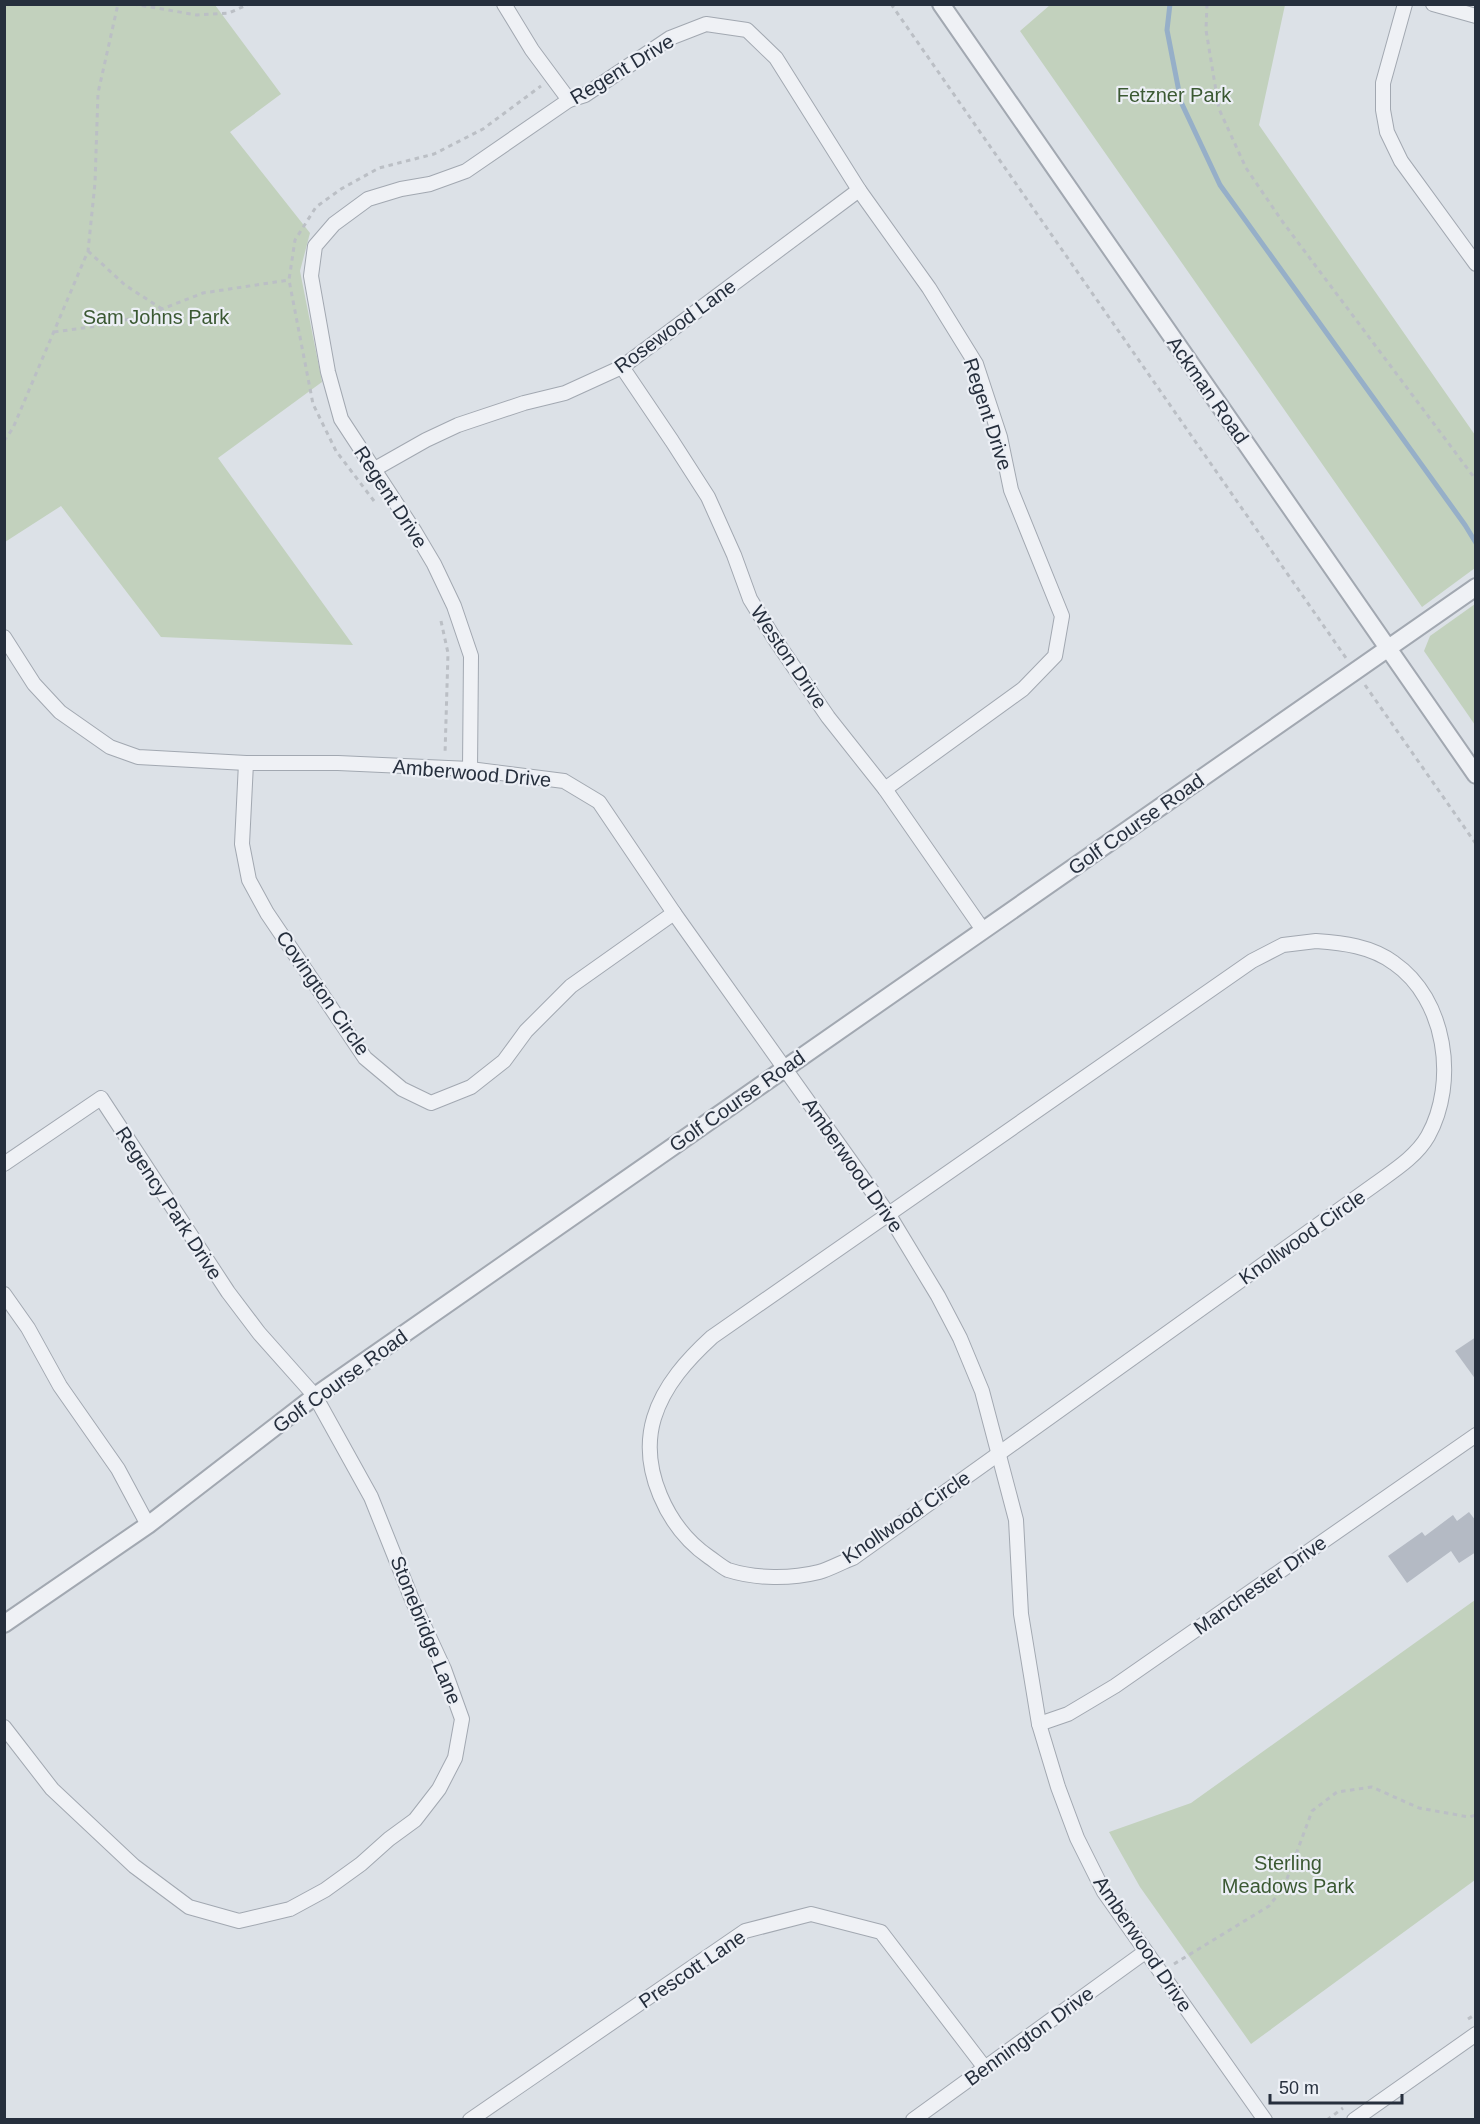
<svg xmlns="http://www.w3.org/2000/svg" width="1480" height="2124" viewBox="0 0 1480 2124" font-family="Arial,sans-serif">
<rect width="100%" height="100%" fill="#dce1e7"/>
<!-- green -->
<g fill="#c2d1bd">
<polygon points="5,4 215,5 281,94 230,132 310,233 300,271 322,382 218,458 353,645 161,637 61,506 5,542"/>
<polygon points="1050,5 1285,5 1259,125 1475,435 1475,568 1422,607 1020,31"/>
<polygon points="1475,604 1475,725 1424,651 1430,636"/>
<polygon points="1475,1600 1475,1880 1251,2044 1140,1887 1109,1832 1191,1803"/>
</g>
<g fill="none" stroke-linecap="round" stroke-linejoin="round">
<!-- stream -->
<polyline stroke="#96afc8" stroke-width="5" points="1170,4 1167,30 1181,102 1220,185 1465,525 1476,543"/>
</g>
<!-- building -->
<g fill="#b4bac4">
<polygon points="1476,1337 1476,1380 1455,1351"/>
<polygon points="1469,1512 1476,1521 1476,1552 1459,1563 1451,1551 1407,1583 1388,1556 1422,1532 1425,1536 1453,1515 1457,1521"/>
</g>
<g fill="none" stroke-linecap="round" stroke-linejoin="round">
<defs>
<g id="minor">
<polyline points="504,4 532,50 569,100"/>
<polyline points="1405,4 1383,83 1383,110 1387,132 1401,161 1476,264"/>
<polyline points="1433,4 1476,16"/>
<polyline points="622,367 672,441 708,497 734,555 750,599 774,638 828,717 885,789 983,930"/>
<polyline points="373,470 426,440 458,425 524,403 565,393 622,367 859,190"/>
<polyline points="4,637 34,684 60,712 110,747 138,757 246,763 338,763 470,769 564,781 599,802 674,913 889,1215 938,1296 960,1338 982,1391 1016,1520 1021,1614 1039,1724 1058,1787 1077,1838 1104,1892 1265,2120"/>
<polyline points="246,763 242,844 249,880 267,913 365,1058 402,1089 431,1103 471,1087 504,1061 526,1031 571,986 674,913"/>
<polyline points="470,769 471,656 454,606 434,564 415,532 341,419 328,372 311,276 315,246 334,224 368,199 401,189 430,184 466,171 569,100 585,95 670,38 706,24 747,30 776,58 859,190 929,288 976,364 1000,437 1011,490 1062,616 1055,656 1023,689 885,789"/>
<path d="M 1316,941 C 1343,943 1371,946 1394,963 C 1446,999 1458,1082 1428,1136 C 1416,1157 1393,1171 1374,1185 L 853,1558 C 842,1562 830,1569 819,1572 C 791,1579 756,1579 728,1570 C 722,1567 715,1561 709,1557 C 667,1528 639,1468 654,1418 C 664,1385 688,1359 712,1337 L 1252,961 L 1283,945 Z"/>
<polyline points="4,1164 101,1098 228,1292 259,1333 315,1396 371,1497 413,1602 444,1669 462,1719 455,1758 439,1789 415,1820 389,1839 361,1864 325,1890 290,1909 239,1921 189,1907 134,1866 52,1789 4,1727"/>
<polyline points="4,1294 28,1328 60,1386 118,1469 148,1525"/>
<polyline points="1039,1724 1068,1714 1115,1686 1476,1435"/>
<polyline points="470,2120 745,1931 811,1914 881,1932 985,2068"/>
<polyline points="913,2120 1145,1952"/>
<polyline points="1354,2120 1476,2034"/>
</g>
<g id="tertiary">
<polyline points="941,4 1476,775"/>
<polyline points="4,1624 148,1525 315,1396 1476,587"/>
</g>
</defs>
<!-- minor casing -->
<use href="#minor" stroke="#a2a8b1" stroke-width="16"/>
<!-- tertiary casing -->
<use href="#tertiary" stroke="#a2a8b1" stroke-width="20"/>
<!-- path -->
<g stroke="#bbbfc5" stroke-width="3" stroke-dasharray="4.5 4.5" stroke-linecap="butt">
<polyline points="133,4 197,15 229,13 249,4"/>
<polyline points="891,4 1346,658"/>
<polyline points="1207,4 1206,30 1219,109 1246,168 1282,221 1476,480"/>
<polyline points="88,251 125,285 162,309"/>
<polyline points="54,332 112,324 162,309 203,293 289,280"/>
<polyline points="4,441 13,428 88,251 95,183 98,93 118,4"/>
<polyline points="374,501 336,451 313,404 289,280 295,240 316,207 341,189 379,168 434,154 483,129 541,86"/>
<polyline points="441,621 448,653 445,754"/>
<polyline points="1365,685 1476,844"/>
<polyline points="1174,1964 1269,1906 1284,1887 1312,1811 1337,1792 1372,1787 1419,1808 1469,1817 1476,1815"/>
<polyline points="1468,2019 1476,2014"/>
<polyline points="1327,2120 1343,2108"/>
</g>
<!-- minor -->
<use href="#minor" stroke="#eff1f5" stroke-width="14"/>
<!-- tertiary -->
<use href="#tertiary" stroke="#eff1f5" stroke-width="16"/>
</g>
<g text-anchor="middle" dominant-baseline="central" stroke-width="4.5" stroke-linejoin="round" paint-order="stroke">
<!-- street labels -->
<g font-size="20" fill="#262f3d" stroke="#eceff5">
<text transform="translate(622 69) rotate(-31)">Regent Drive</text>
<text transform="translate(675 326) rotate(-36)">Rosewood Lane</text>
<text transform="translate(1208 390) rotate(55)">Ackman Road</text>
<text transform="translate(988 414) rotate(72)">Regent Drive</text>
<text transform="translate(391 497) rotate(57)">Regent Drive</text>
<text transform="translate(789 657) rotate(56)">Weston Drive</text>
<text transform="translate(472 773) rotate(5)">Amberwood Drive</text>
<text transform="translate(1136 824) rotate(-35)">Golf Course Road</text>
<text transform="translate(323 993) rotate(55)">Covington Circle</text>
<text transform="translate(737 1101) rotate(-35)">Golf Course Road</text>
<text transform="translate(853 1165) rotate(55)">Amberwood Drive</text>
<text transform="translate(169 1203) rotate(57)">Regency Park Drive</text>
<text transform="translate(1302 1237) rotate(-35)">Knollwood Circle</text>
<text transform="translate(340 1381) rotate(-36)">Golf Course Road</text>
<text transform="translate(906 1517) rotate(-34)">Knollwood Circle</text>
<text transform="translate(1260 1585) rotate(-35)">Manchester Drive</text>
<text transform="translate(426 1630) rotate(68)">Stonebridge Lane</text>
<text transform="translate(1143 1944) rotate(56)">Amberwood Drive</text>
<text transform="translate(692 1969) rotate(-34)">Prescott Lane</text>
<text transform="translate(1029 2036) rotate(-36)">Bennington Drive</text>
</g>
<!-- park labels -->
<g font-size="20" fill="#3b5933" stroke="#eceff5">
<text x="1174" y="95">Fetzner Park</text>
<text x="156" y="317">Sam Johns Park</text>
<text x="1288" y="1863">Sterling<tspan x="1288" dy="23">Meadows Park</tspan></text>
</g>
</g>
<!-- border -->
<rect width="1480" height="2124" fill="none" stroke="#262f3d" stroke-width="12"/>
<!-- scale -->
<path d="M1270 2094v9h132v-9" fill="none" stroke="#262f3d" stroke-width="3"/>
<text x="1279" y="2094" font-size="18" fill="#262f3d" stroke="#eceff5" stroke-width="4.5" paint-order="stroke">50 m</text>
</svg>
